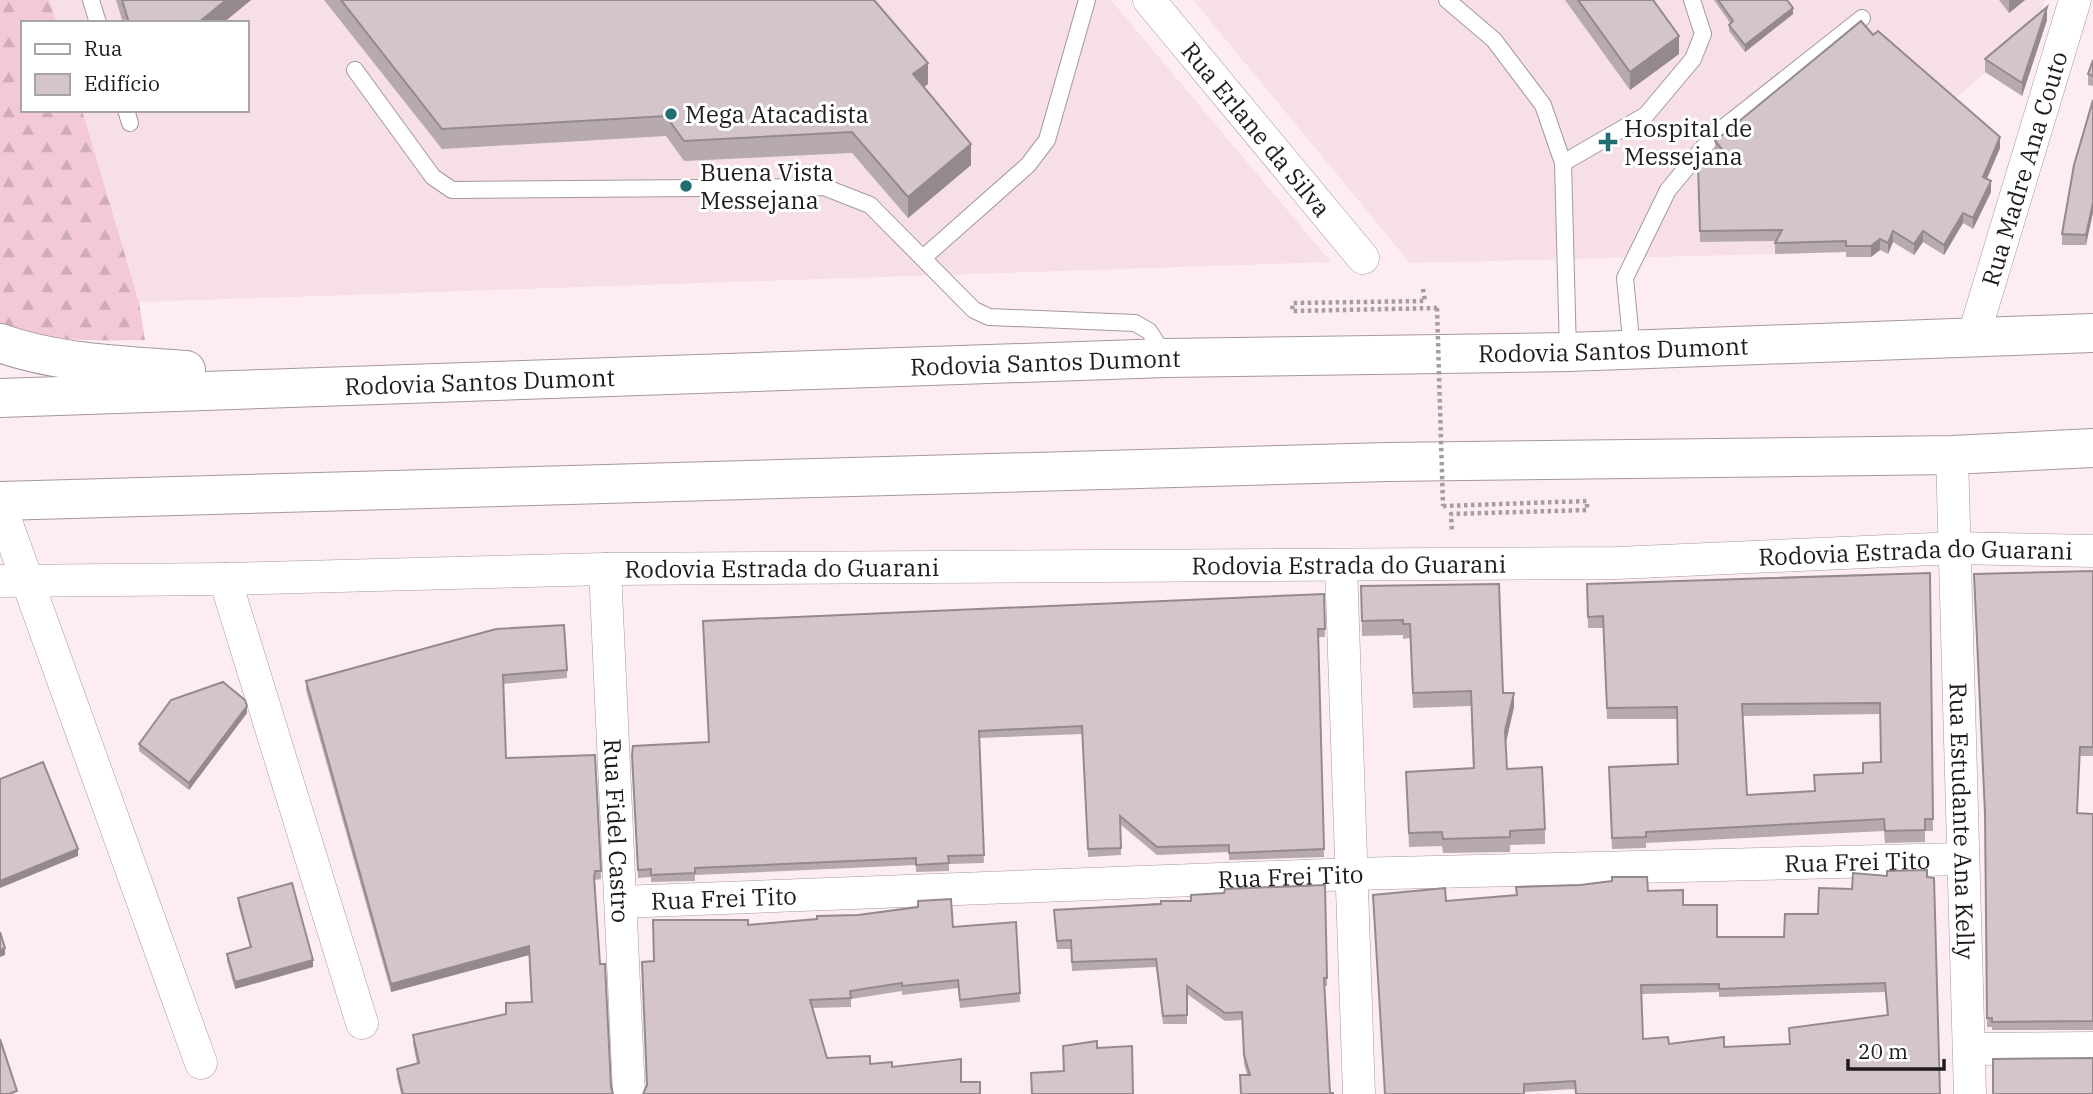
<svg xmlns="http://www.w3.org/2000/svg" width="2093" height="1094" viewBox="0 0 2093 1094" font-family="'IBM Plex Serif',serif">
<defs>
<pattern id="forest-firs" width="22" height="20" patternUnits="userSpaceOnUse" patternTransform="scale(1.75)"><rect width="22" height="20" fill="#f3c9d9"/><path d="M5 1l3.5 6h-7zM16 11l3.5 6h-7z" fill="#d0acba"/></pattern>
</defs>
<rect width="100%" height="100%" fill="#fdedf3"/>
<!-- built -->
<g fill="#f7dfe8">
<polygon points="49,0 1111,0 1331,262 139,302 82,110 247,110 247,23 56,23"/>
<polygon points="1193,0 2045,0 2035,30 1775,254 1410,263"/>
</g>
<!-- forest -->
<path fill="url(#forest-firs)" d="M 0,0 L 49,0 L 56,23 L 23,23 L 23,110 L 82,110 L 139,302 L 145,340 C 94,341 48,342 0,324 Z"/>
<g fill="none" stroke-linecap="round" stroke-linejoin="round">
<defs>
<g id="lane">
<polyline points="91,0 98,23"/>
<polyline points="1447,0 1494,40 1543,105 1563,163 1568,352"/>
<polyline points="355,70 433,177 452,190 824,187 870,205 974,310 989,317 1135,323 1149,331 1165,356"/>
<polyline points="126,110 130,123"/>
<polyline points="1563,163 1646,115 1693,59 1703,34 1692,0"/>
<polyline points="923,258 1028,165 1047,140 1087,0"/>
<polyline points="1632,350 1625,278 1668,190 1714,135 1862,18"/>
</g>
<g id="street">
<path id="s1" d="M 1149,0 L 1363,258"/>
<path id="s2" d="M 1973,338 L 2075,0"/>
<path id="s3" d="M 1952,455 L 1970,1094"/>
<polyline points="0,505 201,1063"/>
<polyline points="1341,565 1359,1094"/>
<path id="s4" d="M 605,569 L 629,1094"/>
<polyline points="225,579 362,1023"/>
<path id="s5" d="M 0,581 L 225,579 L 605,569 L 1617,563 L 1956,548 L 2093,551"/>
<path id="s6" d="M 621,902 L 1352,874 L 1962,859"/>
<polyline points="1970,1049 2093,1048"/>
</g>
<g id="highway">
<path d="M 0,343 C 59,364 124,365 186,370"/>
<path id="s7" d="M 0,398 L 1166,358 L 1568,352 L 2093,333"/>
<polyline points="0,501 1387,462 1952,455 2093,448"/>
</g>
</defs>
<!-- lane casing -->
<use href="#lane" stroke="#a6989d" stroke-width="18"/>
<!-- street casing -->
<use href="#street" stroke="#a6989d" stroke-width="33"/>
<!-- highway casing -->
<use href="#highway" stroke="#a6989d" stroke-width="40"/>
<!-- path -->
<g stroke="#a89ca0" stroke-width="4.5" stroke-dasharray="3.5 3.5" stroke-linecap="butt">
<polyline points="1423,289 1425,301 1293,303 1292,311 1437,308"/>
<polyline points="1443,506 1587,501 1587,510 1451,514 1452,532"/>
</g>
<!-- lane -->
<use href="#lane" stroke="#fff" stroke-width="16"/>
<!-- street -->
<use href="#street" stroke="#fff" stroke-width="32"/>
<!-- highway -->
<use href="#highway" stroke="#fff" stroke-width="38"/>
<!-- path-bridge -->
<polyline stroke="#a89ca0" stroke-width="4.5" stroke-dasharray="3.5 3.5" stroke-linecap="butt" points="1437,308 1443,506"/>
</g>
<!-- wall -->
<g fill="#b6a9af" fill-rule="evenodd">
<polygon points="116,0 251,0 223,23 123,23"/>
<polygon points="324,0 874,0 928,84 924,87 971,165 908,218 852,153 684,161 666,136 442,149"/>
<polygon points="1565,0 1653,0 1679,54 1630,90"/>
<polygon points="1714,0 1787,0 1793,14 1745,52 1729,31 1729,25 1730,23"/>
<polygon points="1999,0 2025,0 2009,13"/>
<polygon points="2047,20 2022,96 1985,72 1985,59"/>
<polygon points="1873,35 2000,148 1987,179 1991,192 1973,229 1963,223 1944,255 1923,242 1914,255 1893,242 1888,254 1880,250 1871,257 1846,257 1846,252 1775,254 1775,243 1776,241 1700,242 1698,175 1724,163 1715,152 1715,141"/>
<polygon points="2093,60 2093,86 2088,85 2088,74"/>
<polygon points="2093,100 2086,245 2062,245 2062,234"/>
<polygon points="2093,571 2093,756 2080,756 2077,813 2093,814 2093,1030 1992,1030 1992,1027 1987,1027 1985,822"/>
<path d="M 1930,573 L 1933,831 L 1925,831 L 1925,842 L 1885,843 L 1884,831 L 1646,843 L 1646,848 L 1612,849 L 1609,779 L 1678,764 L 1677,719 L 1607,719 L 1603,628 L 1588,628 L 1587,584 ZM 1880,714 L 1881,762 L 1863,773 L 1814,791 L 1747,795 L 1743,716 Z"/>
<polygon points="1361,586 1503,693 1514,707 1506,743 1507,769 1545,829 1545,844 1510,845 1510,852 1443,853 1442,846 1409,847 1406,772 1473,768 1471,706 1413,708 1410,638 1403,639 1403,635 1362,636"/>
<polygon points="1324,594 1325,637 1318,637 1324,857 1229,860 1229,852 1157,855 1120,824 1121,855 1088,857 1082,734 979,738 984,863 949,864 949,871 916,872 916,865 695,875 695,881 651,882 651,877 638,878 632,762 708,742"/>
<polygon points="567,670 567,678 503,684 506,758 601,871 601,879 595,880 598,944 611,1086 613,1094 401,1094 397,1077 397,1069 417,1063 413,1044 413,1035 506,1014 531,1002 529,955 391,992 306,690 306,681"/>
<polygon points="247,713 189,790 139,751 139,744"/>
<polygon points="1325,885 1327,986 1324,986 1330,1093 1247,1075 1244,1064 1242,1020 1225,1021 1187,994 1187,1024 1163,1024 1156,967 1072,971 1071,949 1057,949 1054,910 1191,901 1224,893"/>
<path d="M 1852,889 L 1940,1094 L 1575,1089 L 1524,1092 L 1446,901 L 1648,891 L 1683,905 L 1717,937 L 1784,937 ZM 1719,992 L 1719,997 L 1885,992 L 1887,1015 L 1789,1028 L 1790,1044 L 1724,1047 L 1669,1044 L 1643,1039 L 1642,994 Z"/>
<polygon points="238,898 313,967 235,989 227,961 227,954 250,947 238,904"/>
<polygon points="748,925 953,927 1020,993 1020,1002 960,1008 958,988 902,995 902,991 851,999 851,1007 813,1008 827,1058 892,1067 961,1082 647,1086 654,961"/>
</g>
<!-- shaded-wall -->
<g fill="#948a8e">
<polygon points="226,0 251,0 223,23 198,23"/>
<polygon points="2009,0 2025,0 2009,13"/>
<polygon points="2047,7 2047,20 2022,96 2022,83"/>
<polygon points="1793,8 1793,14 1745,52 1745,45"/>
<polygon points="1679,36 1679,54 1630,90 1630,72"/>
<polygon points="928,63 928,84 913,95 913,74"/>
<polygon points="2000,137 2000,148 1983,187 1983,177"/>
<polygon points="971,144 971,165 908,218 908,197"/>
<polygon points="1991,181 1991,192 1973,229 1973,218"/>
<polygon points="2093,203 2093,213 2086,245 2086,235"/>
<polygon points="1963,213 1963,223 1944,255 1944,245"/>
<polygon points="1893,231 1893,242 1888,254 1888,243"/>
<polygon points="1923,231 1923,242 1914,255 1914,244"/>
<polygon points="1880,239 1880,250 1871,257 1871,246"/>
<polygon points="1514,693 1514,707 1505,745 1505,731"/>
<polygon points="247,706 247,713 189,790 189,783"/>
<polygon points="78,849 78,856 0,888 0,881"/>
<polygon points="529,946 529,955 391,992 391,984"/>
<polygon points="5,948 5,955 0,957 0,950"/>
<polygon points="313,960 313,967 235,989 235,982"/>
</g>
<!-- building -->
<g fill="#d4c5cb" stroke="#948a8e" stroke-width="2" fill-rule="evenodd">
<polygon points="122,0 226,0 198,23 129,23"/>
<polygon points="341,0 874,0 928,63 913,74 971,144 908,197 852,132 684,141 666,116 442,129"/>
<polygon points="1578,0 1653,0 1679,36 1630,72"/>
<polygon points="1718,0 1787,0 1793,8 1745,45 1729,25 1733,21"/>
<polygon points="2047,7 2022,83 1985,59"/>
<polygon points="1861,21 1873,35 1878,31 2000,137 1983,177 1991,181 1973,218 1963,213 1944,245 1923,231 1914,244 1893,231 1888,243 1880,239 1871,246 1846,246 1846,241 1775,243 1782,230 1700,231 1698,164 1733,162 1715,141"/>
<polygon points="2093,60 2093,76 2088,74"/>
<polygon points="2093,100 2093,203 2086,235 2062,234 2074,165"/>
<polygon points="2093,571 2093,747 2080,747 2077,813 2093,814 2093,1021 1992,1022 1992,1018 1987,1018 1985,813 1974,574"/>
<path d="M 1930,573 L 1933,819 L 1925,819 L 1925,830 L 1885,831 L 1884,819 L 1646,832 L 1646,837 L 1612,838 L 1609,767 L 1678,764 L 1677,707 L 1607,708 L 1603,616 L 1588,617 L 1587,584 ZM 1880,703 L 1881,762 L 1863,763 L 1863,773 L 1814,775 L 1815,791 L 1747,795 L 1742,704 Z"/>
<polygon points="1499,584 1503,693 1514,693 1505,731 1507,769 1542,767 1545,829 1510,831 1510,837 1443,839 1442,832 1409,833 1406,772 1474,768 1471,691 1413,693 1410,624 1403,624 1403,620 1362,621 1361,586"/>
<polygon points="1324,594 1325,629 1318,629 1324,849 1229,853 1229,845 1157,847 1120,816 1121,848 1088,849 1082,726 979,731 984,855 948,856 949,863 916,865 916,858 695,868 695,873 651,875 651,869 638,870 632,755 633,746 709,742 703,621"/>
<polygon points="564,625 567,670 503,675 506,758 595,755 601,871 595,871 594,877 600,964 605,964 611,1086 613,1094 403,1094 397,1069 419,1063 413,1035 506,1014 506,1003 532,1002 529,946 391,984 306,681 496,629"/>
<polygon points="223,682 245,700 247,706 189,783 139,744 171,700"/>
<polygon points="43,762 78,849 0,881 0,779"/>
<path d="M 1927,870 L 1927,877 L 1934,878 L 1940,1094 L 1576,1094 L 1575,1081 L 1524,1084 L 1524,1094 L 1385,1094 L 1373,895 L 1445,888 L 1446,901 L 1517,895 L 1516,887 L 1580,885 L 1612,881 L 1612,877 L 1647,877 L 1648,891 L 1683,890 L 1683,905 L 1717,905 L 1717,937 L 1784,937 L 1785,914 L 1818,914 L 1819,888 L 1852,889 L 1853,873 L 1887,876 L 1887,871 ZM 1885,983 L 1888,1015 L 1789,1028 L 1790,1044 L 1724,1047 L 1724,1037 L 1669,1044 L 1668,1037 L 1643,1039 L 1641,985 L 1719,984 L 1719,989 Z"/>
<polygon points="292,883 313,960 235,982 227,954 251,947 238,898"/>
<polygon points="1325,885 1327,978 1324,978 1330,1093 1333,1093 1333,1094 1241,1094 1240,1075 1250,1075 1244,1055 1242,1012 1225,1013 1187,986 1187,1015 1163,1016 1156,959 1072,962 1071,940 1057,941 1054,910 1161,904 1161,901 1191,901 1191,895 1224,893 1225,889"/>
<polygon points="951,899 953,927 1016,922 1020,993 960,1000 958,980 902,986 902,983 850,991 851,998 810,1000 827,1058 870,1056 870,1064 892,1062 892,1067 961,1059 961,1082 980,1082 980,1094 643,1094 647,1085 642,962 654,961 653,920 748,920 748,925 817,919 817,916 858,915 918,907 918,901"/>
<polygon points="0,932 5,948 0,950"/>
<polygon points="0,1039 17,1091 9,1094 0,1094"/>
<polygon points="1097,1041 1097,1048 1132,1046 1133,1094 1032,1094 1031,1073 1064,1071 1063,1046"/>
<polygon points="2093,1058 2093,1094 1993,1094 1993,1059"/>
</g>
<!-- markers -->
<g fill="#226d73" stroke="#fff" stroke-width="2.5">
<circle cx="671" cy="114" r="7"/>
<path d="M1604.5 131.5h7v7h7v7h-7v7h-7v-7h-7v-7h7z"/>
<circle cx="686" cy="186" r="7"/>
</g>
<g text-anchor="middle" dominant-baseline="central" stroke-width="6" stroke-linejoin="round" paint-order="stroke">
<!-- poi labels -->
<g font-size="24" fill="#211b1d" stroke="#fff" text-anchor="start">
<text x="685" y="114">Mega Atacadista</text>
<text x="1624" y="128">Hospital de<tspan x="1624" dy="28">Messejana</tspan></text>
<text x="700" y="172">Buena Vista<tspan x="700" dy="28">Messejana</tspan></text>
</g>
<!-- street labels -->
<g font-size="24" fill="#211b1d" stroke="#fff">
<text stroke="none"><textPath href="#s1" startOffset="168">Rua Erlane da Silva</textPath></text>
<text stroke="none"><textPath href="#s2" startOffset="177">Rua Madre Ana Couto</textPath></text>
<text stroke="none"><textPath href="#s7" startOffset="1614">Rodovia Santos Dumont</textPath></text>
<text stroke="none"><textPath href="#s7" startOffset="1046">Rodovia Santos Dumont</textPath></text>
<text stroke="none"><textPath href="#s7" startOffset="480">Rodovia Santos Dumont</textPath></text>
<text stroke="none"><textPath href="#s5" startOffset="1916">Rodovia Estrada do Guarani</textPath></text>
<text stroke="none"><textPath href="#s5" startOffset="1349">Rodovia Estrada do Guarani</textPath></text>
<text stroke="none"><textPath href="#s5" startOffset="782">Rodovia Estrada do Guarani</textPath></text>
<text stroke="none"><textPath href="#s3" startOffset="366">Rua Estudante Ana Kelly</textPath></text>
<text stroke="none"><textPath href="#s4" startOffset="262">Rua Fidel Castro</textPath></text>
<text stroke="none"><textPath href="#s6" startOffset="1237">Rua Frei Tito</textPath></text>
<text stroke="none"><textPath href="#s6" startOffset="670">Rua Frei Tito</textPath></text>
<text stroke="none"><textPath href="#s6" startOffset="103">Rua Frei Tito</textPath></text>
</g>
</g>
<!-- legend -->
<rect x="21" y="21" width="228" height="91" fill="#ffffff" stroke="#a6a4a5" stroke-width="2"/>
<rect x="35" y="44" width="35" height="10" fill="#ffffff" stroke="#a6a4a5" stroke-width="2"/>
<text x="84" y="56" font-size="21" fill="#211b1d">Rua</text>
<rect x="35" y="74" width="35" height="21" fill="#d4c5cb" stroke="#a6a4a5" stroke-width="2"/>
<text x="84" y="91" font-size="21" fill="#211b1d">Edifício</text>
<!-- scale -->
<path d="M1848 1059v10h96v-10" fill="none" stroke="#211b1d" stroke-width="3.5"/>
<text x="1858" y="1059" font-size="21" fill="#211b1d" stroke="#ffffff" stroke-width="5" paint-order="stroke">20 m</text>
</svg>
